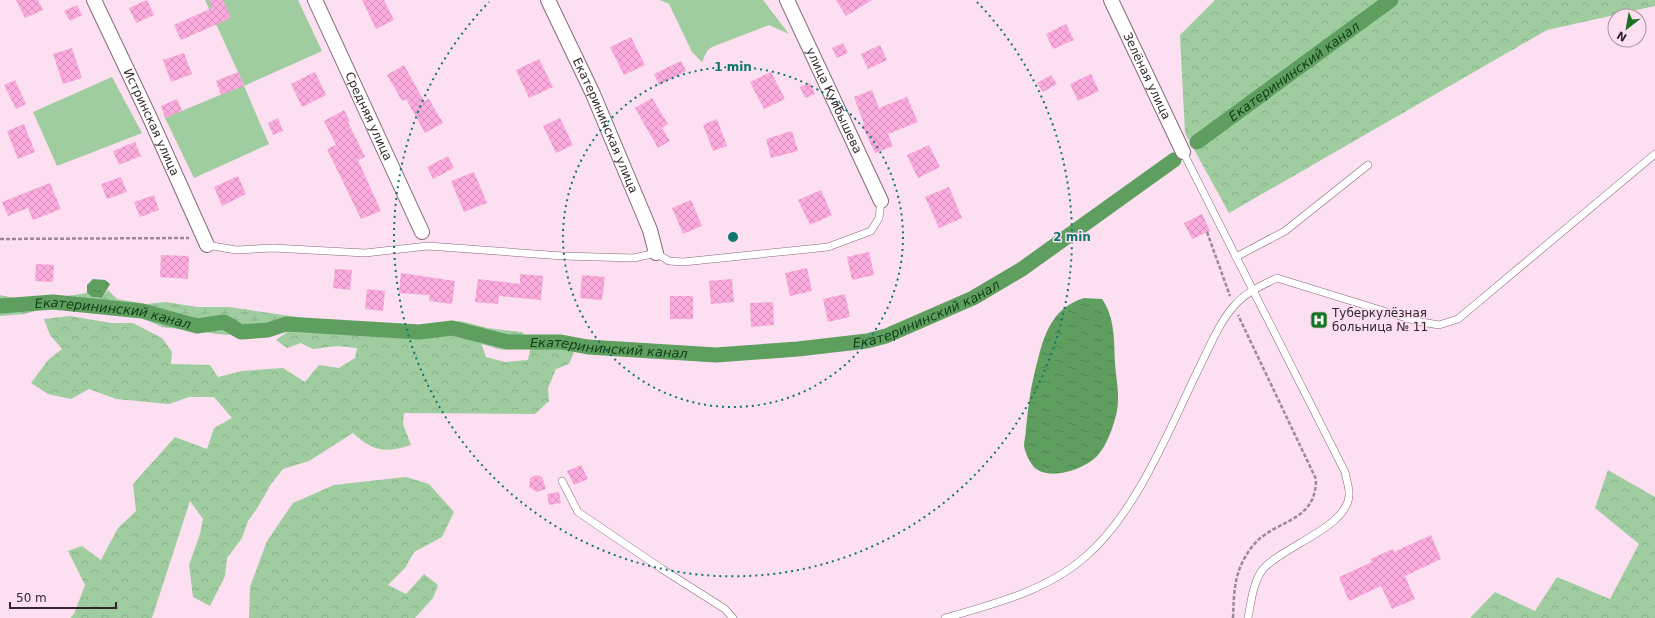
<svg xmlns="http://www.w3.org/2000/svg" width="1655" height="618" viewBox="0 0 1655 618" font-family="'DejaVu Sans',sans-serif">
<defs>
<pattern id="forest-crowns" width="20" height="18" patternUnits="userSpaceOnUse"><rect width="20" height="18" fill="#9fcd9f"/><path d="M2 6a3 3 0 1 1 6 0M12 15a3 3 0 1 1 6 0" fill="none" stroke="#89b089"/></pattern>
<pattern id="wetland-marsh" width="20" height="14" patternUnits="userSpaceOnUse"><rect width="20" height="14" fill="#9fcd9f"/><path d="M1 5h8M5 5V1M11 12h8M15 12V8" fill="none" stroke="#89b089"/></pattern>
<pattern id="water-ripples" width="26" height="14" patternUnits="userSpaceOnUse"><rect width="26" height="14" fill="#5e9f60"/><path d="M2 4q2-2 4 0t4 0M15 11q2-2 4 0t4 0" fill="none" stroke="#4e8250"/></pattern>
<pattern id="building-cross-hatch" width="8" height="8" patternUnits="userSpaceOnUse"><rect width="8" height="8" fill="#fbaadd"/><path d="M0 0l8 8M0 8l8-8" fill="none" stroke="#d892be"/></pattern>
</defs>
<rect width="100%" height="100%" fill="#fcdff0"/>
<!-- green -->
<g fill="#9fcd9f">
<polygon points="205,0 298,0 322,51 244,86 269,144 194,178 165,118 244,85"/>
<polygon points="660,0 763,0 789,34 769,25 712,47 707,51 702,62 692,52 669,4"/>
<polygon points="112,77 142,133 57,166 33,112"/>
</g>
<!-- forest -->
<g fill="url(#forest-crowns)">
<polygon points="1215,0 1655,0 1655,6 1547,30 1229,213 1185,133 1180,35"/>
<path d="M 70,316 L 111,323 L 133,323 L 162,338 L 172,352 L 171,364 L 210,365 L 218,377 L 242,371 L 283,368 L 305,382 L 319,365 L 339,368 L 355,358 L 357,348 L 337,346 L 313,349 L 301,343 L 287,348 L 276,340 L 287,332 L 405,335 L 444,334 L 481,343 L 486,357 L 505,362 L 528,360 L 531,346 L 538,343 L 552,346 L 565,345 L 574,352 L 569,364 L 556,369 L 548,388 L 549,401 L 535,414 L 404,413 L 403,424 L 411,445 C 385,453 374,452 353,433 L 309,461 L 283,469 L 271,484 L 258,507 L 248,521 L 242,538 L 227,558 L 225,576 L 210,606 L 193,597 L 189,565 L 200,534 L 203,519 L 190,501 L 152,618 L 70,618 L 74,614 L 85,585 L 68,551 L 82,546 L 101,560 L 118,528 L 136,511 L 133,484 L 175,437 L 207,449 L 214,428 L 232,418 L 214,397 L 189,397 L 169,404 L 116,399 L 89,389 L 71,399 L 48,394 L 31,383 L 48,360 L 62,349 L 50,335 L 44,319 Z"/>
<polygon points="1608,470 1655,497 1655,618 1470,618 1495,592 1535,611 1557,577 1610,599 1639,544 1595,508"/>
<polygon points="406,477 429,484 454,512 442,537 414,552 405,568 388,585 406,594 424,574 438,585 433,598 415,618 249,618 250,587 267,541 293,503 334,485"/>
</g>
<!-- wetland -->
<path fill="url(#wetland-marsh)" d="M 108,290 L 117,299 L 146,304 L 166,302 L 197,307 L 229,307 L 318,320 L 419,325 L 461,321 L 487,328 L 522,332 L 529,340 L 522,348 L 503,350 L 444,334 L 405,335 L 258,331 L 227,335 L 162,327 L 135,315 L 73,307 L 46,308 L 24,314 L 0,316 L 0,295 C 24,302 62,297 87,293 L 92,297 L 102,298 Z"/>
<!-- water -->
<g fill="url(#water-ripples)">
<polygon points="93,279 105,280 110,284 102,298 92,297 87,293 87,285"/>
<path d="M 1084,298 L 1102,299 C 1115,317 1114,341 1115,363 C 1116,379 1120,394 1117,411 C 1114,425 1107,445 1098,455 C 1085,470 1043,484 1031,463 C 1028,459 1025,451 1024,446 C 1024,441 1026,434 1026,428 C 1028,409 1030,390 1035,371 C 1043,339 1049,309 1084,298 Z"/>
</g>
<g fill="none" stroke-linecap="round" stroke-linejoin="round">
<!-- canal -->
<g stroke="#5e9f60" stroke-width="15">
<path id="s1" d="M 1197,142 L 1391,0"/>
<path id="s2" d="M 0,306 L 53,302 L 142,311 L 197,326 L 224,322 L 241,332 L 268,330 L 286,324 L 419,332 L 452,328 L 508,342 L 561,342 L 588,347 L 716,355 L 798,349 L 867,341 L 886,336 L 973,298 L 1022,269 L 1174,160"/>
</g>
</g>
<!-- building -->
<g fill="url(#building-cross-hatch)">
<polygon points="16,0 38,0 43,10 25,18"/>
<polygon points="147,0 154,15 136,23 129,8"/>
<polygon points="209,0 223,0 231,18 181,40 174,25 212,8"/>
<polygon points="362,0 384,0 394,20 376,29"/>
<polygon points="836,0 872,0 846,16"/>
<polygon points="77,5 82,15 70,21 64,11"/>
<polygon points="1066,24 1074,40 1053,49 1046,34"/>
<polygon points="631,37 645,65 624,75 610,47"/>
<polygon points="843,43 848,53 837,58 832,48"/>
<polygon points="880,45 887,60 868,69 861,54"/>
<polygon points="72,48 82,78 63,84 53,54"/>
<polygon points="184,53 192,74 171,82 163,60"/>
<polygon points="539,59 553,87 529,98 516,70"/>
<polygon points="681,61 686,71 659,85 654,74"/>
<polygon points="404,65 424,101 429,99 443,123 425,133 406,99 402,101 387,75"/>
<polygon points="238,72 244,86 221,95 216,81"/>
<polygon points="315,72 326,95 302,107 291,84"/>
<polygon points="771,72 785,99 764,109 750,82"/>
<polygon points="1091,74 1099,91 1078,101 1070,84"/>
<polygon points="1051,75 1057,84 1043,92 1037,83"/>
<polygon points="15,80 26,104 16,109 4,85"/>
<polygon points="810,83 815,94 805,98 800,87"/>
<polygon points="872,90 879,108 907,97 918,122 888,134 893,146 875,153 862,125 864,124 854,97"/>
<polygon points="652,98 668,124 662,128 670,141 658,148 635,108"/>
<polygon points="177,99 182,111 165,118 161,106"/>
<polygon points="344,110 350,121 348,122 365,157 358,160 381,211 361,219 327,149 336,145 324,121"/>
<polygon points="278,118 283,131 273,135 268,123"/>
<polygon points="560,118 573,145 556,153 543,126"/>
<polygon points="717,119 727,146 713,151 703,125"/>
<polygon points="24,124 35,152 18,159 7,131"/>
<polygon points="792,131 798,151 771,158 766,139"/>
<polygon points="135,142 141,156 119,165 113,151"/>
<polygon points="929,145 940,167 918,178 907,155"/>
<polygon points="448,156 454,168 433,179 427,167"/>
<polygon points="474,172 487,203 464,212 451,181"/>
<polygon points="238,176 246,194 222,206 214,187"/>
<polygon points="121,177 127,192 107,199 101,184"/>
<polygon points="50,183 61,209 33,220 28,208 8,216 2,202"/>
<polygon points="949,187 962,218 939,228 925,197"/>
<polygon points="821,190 832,215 810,225 798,200"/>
<polygon points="154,195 159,210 140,217 134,202"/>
<polygon points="691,200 702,226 683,234 672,208"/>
<polygon points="1202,214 1210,231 1192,239 1184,223"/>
<polygon points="869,252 874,275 852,280 847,257"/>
<polygon points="161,255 189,256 188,279 160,277"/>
<polygon points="36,264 54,265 53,282 35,281"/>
<polygon points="807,268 812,291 790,296 785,273"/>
<polygon points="335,269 352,270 350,290 333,288"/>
<polygon points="401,273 455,281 452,304 429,301 430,295 399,293"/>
<polygon points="520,274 543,276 541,300 499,296 498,304 475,302 478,279 520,284"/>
<polygon points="582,275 605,277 602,300 580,298"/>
<polygon points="732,279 734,302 711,304 709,281"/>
<polygon points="367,289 385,291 383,311 365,309"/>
<polygon points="845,294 850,317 828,322 823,299"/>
<rect x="670" y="296" width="23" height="23"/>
<polygon points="773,302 774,325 751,327 750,303"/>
<polygon points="581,465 588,479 574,485 567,471"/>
<polygon points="536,475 542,477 546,489 537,492 529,487 530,478"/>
<polygon points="559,492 561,503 549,505 547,494"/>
<polygon points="1431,535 1441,559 1405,576 1415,599 1392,609 1381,586 1349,601 1339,577 1372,562 1370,559 1393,549 1394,552"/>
</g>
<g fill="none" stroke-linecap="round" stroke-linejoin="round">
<defs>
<g id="service">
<path d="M 1183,152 L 1345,472 C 1346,478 1349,486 1349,493 C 1351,526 1283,546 1263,569 C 1253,582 1251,602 1248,618"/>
<polyline points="207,245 236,250 273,248 365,253 428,246 563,256 634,258 656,253 669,261 683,262 828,247 871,231 879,218 881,201"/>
<polyline points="1236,257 1285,231 1368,165"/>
<polyline points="562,481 578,512 662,569 725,609 733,618"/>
<path d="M 945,618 C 994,604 1046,591 1085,557 C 1137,513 1170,427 1200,366 C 1210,346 1219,323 1234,306 C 1246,292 1261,286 1277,278 L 1416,321 L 1439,325 L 1458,319 L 1655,154"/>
</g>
<g id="minor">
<path id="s3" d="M 94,0 L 150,118 L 207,245"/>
<path id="s4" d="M 315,0 L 422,232"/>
<path id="s5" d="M 548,0 L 593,94 L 650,230 L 656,253"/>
<path id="s6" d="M 787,0 L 881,201"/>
<path id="s7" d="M 1111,0 L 1183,152"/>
</g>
</defs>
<!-- service casing -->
<use href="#service" stroke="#836a79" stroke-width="8"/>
<!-- minor casing -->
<use href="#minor" stroke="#836a79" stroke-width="16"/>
<!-- path -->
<g stroke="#9d8995" stroke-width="2.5" stroke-dasharray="4 2" stroke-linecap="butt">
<polyline points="1207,232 1230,296"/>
<polyline points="0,239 189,238"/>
<path d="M 1233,618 C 1234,591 1234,571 1251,548 C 1273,518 1316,525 1316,479 L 1238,315"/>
</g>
<!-- service -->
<use href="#service" stroke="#fff" stroke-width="7"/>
<!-- minor -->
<use href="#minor" stroke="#fff" stroke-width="14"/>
</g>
<!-- distance rings -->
<g fill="none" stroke="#0f766e" stroke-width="2" stroke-dasharray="2 4">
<circle cx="733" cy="237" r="170"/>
<path d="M977 2A339 339 0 1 1 489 2"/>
</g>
<!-- icons -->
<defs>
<symbol id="hospital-square" viewBox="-11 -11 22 22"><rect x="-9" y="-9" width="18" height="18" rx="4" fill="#167423" stroke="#fcdff0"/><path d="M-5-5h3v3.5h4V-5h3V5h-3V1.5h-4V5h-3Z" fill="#fff"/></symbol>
</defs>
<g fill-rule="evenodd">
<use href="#hospital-square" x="1309" y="310" width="20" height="20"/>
</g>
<g text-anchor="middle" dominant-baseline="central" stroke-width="3" stroke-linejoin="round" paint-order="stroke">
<!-- street labels -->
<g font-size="12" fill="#31272d" stroke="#fcdff0">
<text stroke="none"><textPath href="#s7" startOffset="84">Зелёная улица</textPath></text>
<text stroke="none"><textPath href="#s6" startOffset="111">улица Куйбышева</textPath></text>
<text stroke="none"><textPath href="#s4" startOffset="128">Средняя улица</textPath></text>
<text stroke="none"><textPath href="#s3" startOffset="135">Истринская улица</textPath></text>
<text stroke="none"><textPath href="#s5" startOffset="138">Екатерининская улица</textPath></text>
</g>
<!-- poi labels -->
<g font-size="12" fill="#31272d" stroke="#fcdff0" text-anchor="start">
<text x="1332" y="313">Туберкулёзная<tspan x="1332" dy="14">больница № 11</tspan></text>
</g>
<!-- water labels -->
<g font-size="13" font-style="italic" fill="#124016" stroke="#fcdff0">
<text stroke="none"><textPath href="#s1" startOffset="120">Екатерининский канал</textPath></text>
<text stroke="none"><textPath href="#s2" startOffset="942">Екатерининский канал</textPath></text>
<text stroke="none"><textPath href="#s2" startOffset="114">Екатерининский канал</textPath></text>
<text stroke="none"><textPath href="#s2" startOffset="618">Екатерининский канал</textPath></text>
</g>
</g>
<circle cx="733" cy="237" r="6" fill="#0f766e" stroke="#fcdff0" stroke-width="2"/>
<g font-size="12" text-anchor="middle" font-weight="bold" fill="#0f766e" stroke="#fcdff0" stroke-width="3" stroke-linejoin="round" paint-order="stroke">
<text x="733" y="71">1 min</text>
<text x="1072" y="241">2 min</text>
</g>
<!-- north arrow -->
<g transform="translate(1627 28) rotate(211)"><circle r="19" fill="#fcdff0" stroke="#ab95a2"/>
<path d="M0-3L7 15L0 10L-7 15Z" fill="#167423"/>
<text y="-6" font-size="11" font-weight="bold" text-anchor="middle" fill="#31272d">N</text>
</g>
<!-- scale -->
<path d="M10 602v6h106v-6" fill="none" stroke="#31272d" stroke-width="2"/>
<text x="16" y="602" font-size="12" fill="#31272d" stroke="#fcdff0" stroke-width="3" paint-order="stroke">50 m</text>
</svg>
